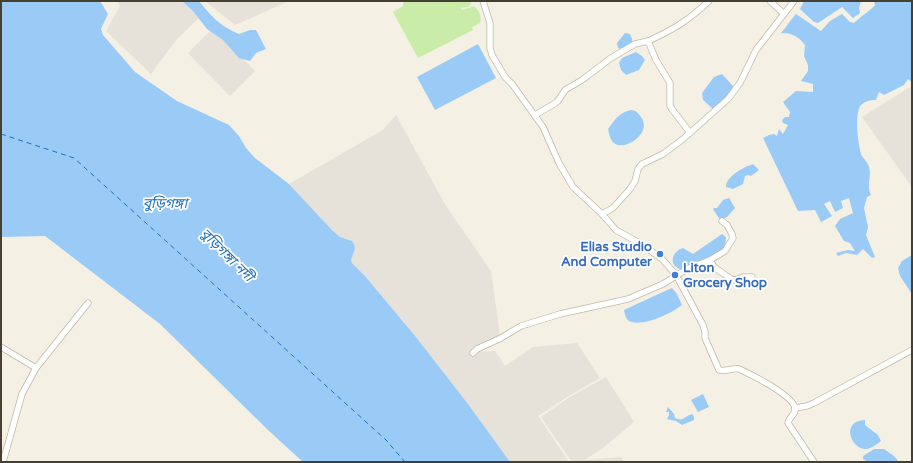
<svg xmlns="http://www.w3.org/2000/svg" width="913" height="463" viewBox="0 0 913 463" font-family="'Varela Round','Noto Sans Bengali',sans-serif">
<rect width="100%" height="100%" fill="#f4f0e4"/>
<!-- industrial -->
<g fill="#e6e1d9">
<polygon points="117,1 185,1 201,16 176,40 151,74 106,31 120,6"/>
<polygon points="205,1 289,1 235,25"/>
<polygon points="213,28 255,71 230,96 188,53"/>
<polygon points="910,87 912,88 912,187 862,117"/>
<polygon points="396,115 446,206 491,271 500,336 522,328 480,352 495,351 505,366 533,347 577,343 600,378 567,397 538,416 569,462 510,462 509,461 468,404 416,337 365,276 352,263 351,260 355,249 354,244 352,241 340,237 332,230 289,184 383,130"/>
<polygon points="606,377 634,422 604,447 582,462 572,462 541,417 570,397"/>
<polygon points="621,457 624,462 583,462 586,460"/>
</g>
<!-- green -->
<path fill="#c9eca8" d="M 404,1 L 471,1 L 471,4 L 468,7 L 461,8 L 462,10 L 474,6 C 479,10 482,17 480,23 L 472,27 L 473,30 L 418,58 L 393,12 L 403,6 Z"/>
<!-- water -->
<g fill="#9acbf7">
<polygon points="1,1 100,1 108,14 101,29 103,35 135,72 177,101 229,125 239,136 246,148 255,158 289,184 332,230 340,237 352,241 354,244 355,249 351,260 352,263 365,276 416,337 468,404 510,462 303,462 269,431 160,324 45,236 1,237"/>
<path d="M 182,1 L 199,1 C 212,17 220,26 239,34 L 250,30 L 256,30 L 266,49 L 256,53 L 250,61 L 239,58 L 223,40 L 207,29 L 193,11 Z"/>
<polygon points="804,1 861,1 859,8 860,13 853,18 842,7 818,23 814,22 800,9"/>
<path d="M 874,1 L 912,1 L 912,82 L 908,79 L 904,85 L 884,95 L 879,92 L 876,100 C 870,100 865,101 861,105 C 854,114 858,143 861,154 C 863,159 868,162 869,167 C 872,176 866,186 871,195 L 867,197 L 864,208 L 868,227 L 866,235 L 875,257 L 872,258 L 863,249 L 857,255 L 846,253 L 838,256 L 836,253 L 848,250 L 855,251 L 850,243 L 844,241 L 835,226 L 840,219 L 853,213 L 849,198 L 841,201 L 843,208 L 835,212 L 830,201 L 824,204 L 832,216 L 821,222 L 815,210 L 798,211 L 763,138 L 769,135 L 774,134 L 777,136 L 779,129 L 783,134 L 788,125 L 783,123 L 782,120 L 785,117 L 789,117 L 790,112 L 783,102 L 796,91 L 813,92 L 813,84 L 801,81 L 808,71 L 808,65 L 804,56 L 805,45 C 798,36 792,33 781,33 C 787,27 790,20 796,14 L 821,31 L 830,21 L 842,14 L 850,22 L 854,23 C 861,16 869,12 875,5 Z"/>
<polygon points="625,33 630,34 632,39 633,45 622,49 618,48 617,43"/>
<polygon points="478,44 496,78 435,110 417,77"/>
<polygon points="636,52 642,56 645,60 639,70 626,75 621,70 619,63 622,58"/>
<polygon points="722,74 733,86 729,97 713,109 703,100 702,93 714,77"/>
<path d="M 632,110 C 637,111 638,113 641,117 C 653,133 624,152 614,143 C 610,140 609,133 608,129 C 614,120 621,111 632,110 Z"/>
<path d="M 753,164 L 759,170 L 751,176 L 748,175 L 745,176 L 743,184 L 733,189 L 726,187 C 726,176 744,167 753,164 Z"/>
<polygon points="729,198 735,208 727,217 720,220 713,209 714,208 717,208 723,200"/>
<path d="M 722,234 L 726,237 L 725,247 L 720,252 L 692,266 L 680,269 C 668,265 672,251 683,248 L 693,254 Z"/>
<polygon points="912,255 912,294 900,276 898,268 902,261"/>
<path d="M 672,288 L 677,294 L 682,305 C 672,313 645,326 632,322 C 626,321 625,315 624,310 C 640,303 655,295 672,288 Z"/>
<polygon points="703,394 709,407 698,412 691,400"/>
<path d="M 668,407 L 674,414 L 675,418 C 683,422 685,416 692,414 L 694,417 L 694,420 L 682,425 L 676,421 L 667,419 L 669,415 L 669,412 L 666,412 Z"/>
<path d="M 865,420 L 865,425 L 878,435 L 881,441 C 877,444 872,448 867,449 C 852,451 839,421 865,420 Z"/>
<polygon points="874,449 884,449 894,456 899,462 868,462 863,459 863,456"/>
</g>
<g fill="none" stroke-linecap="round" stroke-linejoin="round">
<!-- ferry -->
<polyline stroke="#2271bc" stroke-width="1" stroke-dasharray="5 4" stroke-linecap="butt" points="1,134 74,158 386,440 405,462"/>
<defs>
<g id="minor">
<path d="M 483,1 L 490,23 L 490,48 L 492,55 L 505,77 L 512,84 L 543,127 L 559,163 L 573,187 L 602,214 L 616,230 L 643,245 L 662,259 L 676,275 L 703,325 L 705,332 L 705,338 L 719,370 C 724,372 732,368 739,369 C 750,374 795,396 795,409 C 796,414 789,417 788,423 L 814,462"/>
<polyline points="770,1 784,14"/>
<path d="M 648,41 C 673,30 689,20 709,1"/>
<polyline points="535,115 554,104 558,101 565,90 582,80 611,58 635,44 648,41 656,60 670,83 670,106 672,109 690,133"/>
<polyline points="602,214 613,208 630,189 635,181 638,169 642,164 663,154 683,139 728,99 740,83 756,50 794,1"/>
<polyline points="710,260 714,267 731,279 735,280 743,277 752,277"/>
<polyline points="1,347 36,368"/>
<polyline points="473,353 477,349 501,338 521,326 560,314 628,299 663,284 687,269 710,260 725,251 733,238 732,234 727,225 722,221"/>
<polyline points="795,408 807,406 814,403 912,350"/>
<polyline points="3,462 22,394 36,368 88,303"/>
</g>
</defs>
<!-- minor casing -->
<use href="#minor" stroke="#c0b9a6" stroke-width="7"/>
<!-- minor -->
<use href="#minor" stroke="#fff" stroke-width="5.5"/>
</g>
<!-- markers -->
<g fill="#3f7fe0" stroke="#fff" stroke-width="1.5">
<circle cx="660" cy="254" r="4"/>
<circle cx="675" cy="275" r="4"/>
</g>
<g text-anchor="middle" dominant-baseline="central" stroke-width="3.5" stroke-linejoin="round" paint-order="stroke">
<!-- shop labels -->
<g font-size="13" font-weight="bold" fill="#366cbe" stroke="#fff" text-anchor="end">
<text x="652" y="247">Elias Studio<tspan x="652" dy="15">And Computer</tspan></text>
<text x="683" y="268" text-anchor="start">Liton<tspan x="683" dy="15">Grocery Shop</tspan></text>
</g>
<!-- water labels -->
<g font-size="14" font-style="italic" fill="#2271bc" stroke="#fff">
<text x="165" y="203">বুড়িগঙ্গা</text>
<text transform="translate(227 255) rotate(45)">বুড়িগঙ্গা নদী</text>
</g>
</g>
<!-- border -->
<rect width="913" height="463" fill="none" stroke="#464033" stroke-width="4"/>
</svg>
